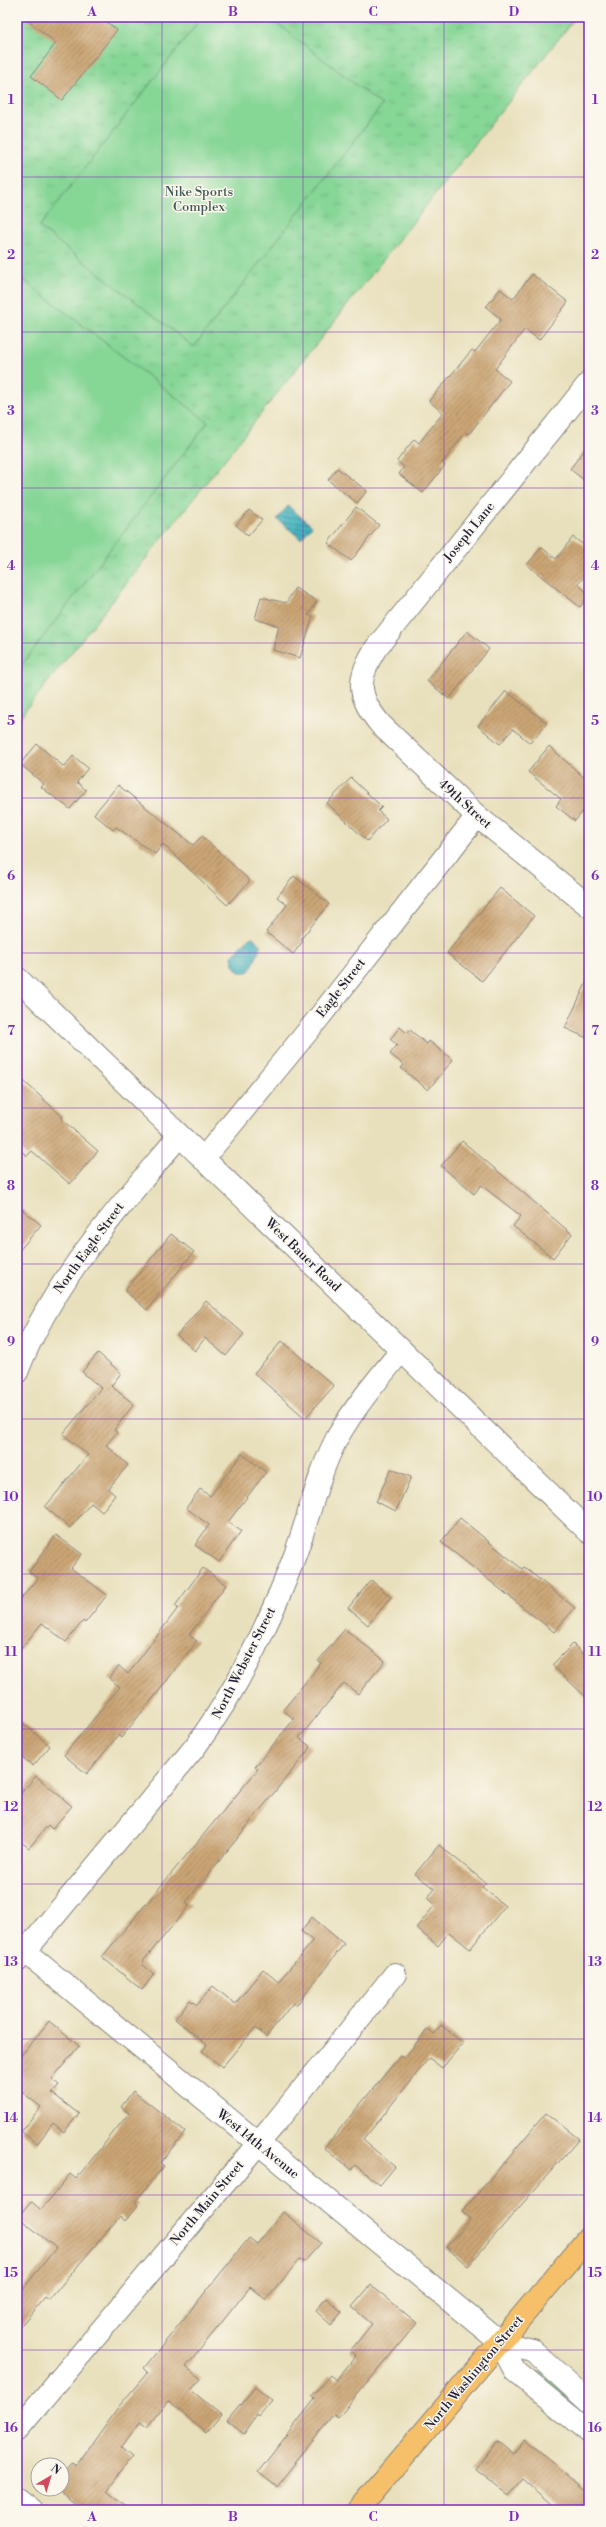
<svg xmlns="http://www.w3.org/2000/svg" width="606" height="2527" viewBox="0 0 606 2527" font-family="'Libre Bodoni',serif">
<defs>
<pattern id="grass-dots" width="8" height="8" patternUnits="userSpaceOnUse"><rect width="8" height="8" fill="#86d696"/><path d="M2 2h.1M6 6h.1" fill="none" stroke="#73b782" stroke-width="1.8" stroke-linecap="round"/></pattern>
<pattern id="park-tufts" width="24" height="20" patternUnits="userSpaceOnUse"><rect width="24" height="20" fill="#86d696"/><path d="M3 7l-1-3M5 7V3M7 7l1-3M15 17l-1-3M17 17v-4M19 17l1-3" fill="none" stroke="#73b782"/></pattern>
<pattern id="water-rules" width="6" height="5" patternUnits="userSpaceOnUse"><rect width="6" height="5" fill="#44b3c0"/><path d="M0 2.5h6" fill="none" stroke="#38919d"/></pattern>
<pattern id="building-hatch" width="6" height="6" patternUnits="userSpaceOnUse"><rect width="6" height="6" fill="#cba574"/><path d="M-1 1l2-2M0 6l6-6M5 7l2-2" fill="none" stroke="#a48660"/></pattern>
</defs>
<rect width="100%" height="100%" fill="#fbf7ec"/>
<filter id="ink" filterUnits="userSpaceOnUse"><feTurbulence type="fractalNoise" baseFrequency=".025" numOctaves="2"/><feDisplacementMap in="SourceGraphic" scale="8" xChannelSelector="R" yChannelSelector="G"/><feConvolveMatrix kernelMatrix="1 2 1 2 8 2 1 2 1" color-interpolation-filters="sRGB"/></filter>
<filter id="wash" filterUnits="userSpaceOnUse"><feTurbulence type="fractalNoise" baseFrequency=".012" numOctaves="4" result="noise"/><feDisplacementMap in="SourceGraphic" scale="16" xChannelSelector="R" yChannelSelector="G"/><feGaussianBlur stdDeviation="0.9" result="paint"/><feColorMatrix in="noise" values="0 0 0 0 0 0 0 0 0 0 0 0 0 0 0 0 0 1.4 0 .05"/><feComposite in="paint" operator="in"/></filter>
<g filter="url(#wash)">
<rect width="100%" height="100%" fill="#e8e0bc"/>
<!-- grass -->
<polygon fill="url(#grass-dots)" stroke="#547c68" points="541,2372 589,2410 589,2423 536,2375"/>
<!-- park -->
<polygon fill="url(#park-tufts)" stroke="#547c68" points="17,17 576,17 17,721"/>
<!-- pitch -->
<g fill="#86d696" stroke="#547c68">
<polygon points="202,17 269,17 382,105 194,347 39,227"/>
<polygon points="17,275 208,422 17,671"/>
</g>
<!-- water -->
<g fill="url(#water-rules)" stroke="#336a7e">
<polygon points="288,506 312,526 301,539 277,519"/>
<path d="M 253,937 L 261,945 C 259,952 253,967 248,972 L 239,972 L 233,965 L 232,956 L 248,939 Z"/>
</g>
<g id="blocks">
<!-- building -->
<g fill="url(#building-hatch)">
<polygon points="23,17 100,17 117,30 62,100 31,76 56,43"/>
<polygon points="532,274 568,302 539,340 525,329 495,369 510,381 469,434 466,432 442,463 445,465 423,493 399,474 404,467 397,461 414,439 419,443 443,413 429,401 472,350 475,352 501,319 486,307 500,289 513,299"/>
<polygon points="589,444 589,484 570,469"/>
<polygon points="337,468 367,491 357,503 328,480"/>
<polygon points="356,507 379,525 351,561 328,543"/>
<polygon points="249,510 262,520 248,536 236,525"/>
<polygon points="573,537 589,549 589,571 578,584 589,595 580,607 527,565 541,547 556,559"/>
<polygon points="295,588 317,601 308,615 313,616 300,658 273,650 279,626 255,619 261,597 286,603"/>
<polygon points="467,631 489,649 449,699 427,681"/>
<polygon points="506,691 547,723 530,743 513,729 500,744 478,726"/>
<polygon points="37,744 64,767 73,756 88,768 77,782 86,790 70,809 41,787 44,784 20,764"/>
<polygon points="549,746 589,782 589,804 575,821 556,806 561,799 528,772"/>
<polygon points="351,778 382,807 378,811 387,819 367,841 327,803"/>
<polygon points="118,785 193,845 202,836 250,881 227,905 163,844 155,854 116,827 113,830 94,814"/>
<polygon points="294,876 329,904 301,939 303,941 293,954 266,932 287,905 277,897"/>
<polygon points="500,888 534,916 482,981 447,953"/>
<polygon points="589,977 589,1039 565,1028"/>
<polygon points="400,1027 407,1033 410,1030 427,1044 429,1041 453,1060 428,1090 401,1068 404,1065 390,1054 397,1045 390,1039"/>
<polygon points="17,1075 63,1117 61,1119 98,1151 70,1184 32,1151 27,1156 17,1147"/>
<polygon points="462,1141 572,1234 553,1258 513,1226 521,1216 481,1185 474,1194 441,1166"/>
<polygon points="17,1205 41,1225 17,1253"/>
<polygon points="171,1234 194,1252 147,1310 125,1291"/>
<polygon points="206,1301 244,1334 226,1356 205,1338 195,1351 177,1335"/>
<polygon points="282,1341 334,1386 305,1418 254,1373"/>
<polygon points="98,1353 121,1373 111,1386 134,1404 114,1430 117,1432 106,1445 128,1465 108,1489 115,1495 102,1512 91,1503 70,1528 45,1507 88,1455 63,1434 101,1388 82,1372"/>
<polygon points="242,1454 266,1472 228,1522 241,1531 219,1562 195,1545 209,1525 186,1508 200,1489 210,1496"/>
<polygon points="391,1469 411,1477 396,1511 376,1502"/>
<polygon points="460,1518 522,1569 524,1567 575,1608 554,1632 441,1542"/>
<polygon points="56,1535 82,1554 71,1568 107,1595 85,1623 83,1621 66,1642 42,1623 17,1653 17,1603 38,1578 29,1572"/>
<polygon points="203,1568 226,1585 189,1635 197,1641 155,1696 121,1738 118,1735 87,1774 64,1755 120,1687 109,1678 119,1666 128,1674 178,1608 175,1606"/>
<polygon points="371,1580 391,1597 368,1625 348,1608"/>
<polygon points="345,1629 385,1661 358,1694 344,1683 299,1738 311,1747 186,1902 190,1905 144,1960 142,1964 154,1974 142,1990 102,1957 258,1769 255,1767 294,1719 283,1710 321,1663 318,1661"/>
<polygon points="573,1644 589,1660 589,1700 552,1665"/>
<polygon points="17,1718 50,1746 33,1766 17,1753"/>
<polygon points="36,1776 72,1806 52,1829 48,1825 29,1848 17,1839 17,1798"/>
<polygon points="439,1845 486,1883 482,1887 505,1906 470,1949 449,1932 438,1946 416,1928 435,1905 427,1898 435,1889 415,1874"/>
<polygon points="312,1917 344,1944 296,2006 293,2003 266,2037 255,2028 222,2067 202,2051 207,2045 175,2019 190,2000 197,2005 213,1986 235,2004 263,1969 278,1982 313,1941 301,1931"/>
<polygon points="49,2021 79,2046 52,2079 59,2085 52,2093 79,2114 64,2132 53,2123 37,2144 21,2131 41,2107 17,2088 17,2060"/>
<polygon points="441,2025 463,2043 442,2068 429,2058 363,2140 395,2167 380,2185 355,2165 351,2170 324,2148 400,2056 404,2058 428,2029 434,2034"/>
<polygon points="133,2091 185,2132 160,2163 164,2166 135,2202 138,2205 125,2221 120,2216 49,2300 45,2297 17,2330 17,2296 56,2248 18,2217 31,2201 41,2210 70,2174 76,2179 129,2113 121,2107"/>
<polygon points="546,2113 579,2139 468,2266 446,2247 470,2219 462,2212"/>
<polygon points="283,2212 321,2243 304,2262 300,2259 266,2300 250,2287 186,2367 201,2379 191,2390 221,2415 206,2433 168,2401 146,2428 139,2423 121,2448 132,2457 107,2491 130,2510 84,2510 62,2492 62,2475 72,2463 76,2466 119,2406 148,2372 144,2368 249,2238 257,2244"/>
<polygon points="371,2285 417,2323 338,2418 334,2415 294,2462 296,2463 277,2487 258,2472 315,2399 312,2396 330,2375 336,2380 356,2356 350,2351 372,2324 352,2307"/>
<polygon points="326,2298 342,2312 331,2325 316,2311"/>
<polygon points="255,2387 272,2401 259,2417 257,2415 244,2434 227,2421"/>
<polygon points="525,2439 589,2493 589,2510 559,2510 523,2479 509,2496 475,2470 497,2441 513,2454"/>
</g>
</g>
</g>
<g filter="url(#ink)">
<use href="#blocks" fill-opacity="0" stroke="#85817c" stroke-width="1"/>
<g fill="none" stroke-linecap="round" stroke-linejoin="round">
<defs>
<g id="minor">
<path d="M 589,383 L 376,648 C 356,679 357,697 381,725 L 477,816 L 589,906"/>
<polyline points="17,978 589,1532"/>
<polyline points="203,1159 317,1020 477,816"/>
<path d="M 17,1372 C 52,1281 118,1209 179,1136"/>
<polyline points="17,1945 500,2342 515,2371 589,2432"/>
<path d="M 17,1961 L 195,1747 C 238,1689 270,1622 295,1555 C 309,1517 318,1474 337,1438 C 355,1406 378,1379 401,1351"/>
<polyline points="500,2342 532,2350 589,2402"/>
<polyline points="17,2430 273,2126 395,1974"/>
<polyline points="17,2499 31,2510"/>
</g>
<polyline id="major" points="358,2510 589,2237"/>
</defs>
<!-- minor casing -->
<use href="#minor" stroke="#85817c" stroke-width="24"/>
<!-- major casing -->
<use href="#major" stroke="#85817c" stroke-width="24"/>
<!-- minor -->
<use href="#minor" stroke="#fff" stroke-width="22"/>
<!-- major -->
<use href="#major" stroke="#f6c06b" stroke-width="22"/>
</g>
</g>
<!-- grid -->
<path fill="none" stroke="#7b2cbf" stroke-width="1" stroke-opacity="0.55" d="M 162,17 L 162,2510M 303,17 L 303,2510M 444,17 L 444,2510M 17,177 L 589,177M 17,332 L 589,332M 17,488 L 589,488M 17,643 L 589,643M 17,798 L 589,798M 17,953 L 589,953M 17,1108 L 589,1108M 17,1264 L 589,1264M 17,1419 L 589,1419M 17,1574 L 589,1574M 17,1729 L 589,1729M 17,1884 L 589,1884M 17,2039 L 589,2039M 17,2195 L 589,2195M 17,2350 L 589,2350"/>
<g text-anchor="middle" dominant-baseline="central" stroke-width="3" stroke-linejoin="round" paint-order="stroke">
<!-- park labels -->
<g font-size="13" fill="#405856" stroke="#fbf7ec">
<text x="199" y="192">Nike Sports<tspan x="199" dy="15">Complex</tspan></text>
</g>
<!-- street labels -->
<g font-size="13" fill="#22223b" stroke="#fbf7ec">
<text transform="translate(469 532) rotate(-51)">Joseph Lane</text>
<text transform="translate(465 804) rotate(42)">49th Street</text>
<text transform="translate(341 988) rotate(-52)">Eagle Street</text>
<text transform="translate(89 1248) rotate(-54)">North Eagle Street</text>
<text transform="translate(303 1255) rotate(44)">West Bauer Road</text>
<text transform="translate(244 1663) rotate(-63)">North Webster Street</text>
<text transform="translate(258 2144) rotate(39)">West 14th Avenue</text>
<text transform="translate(207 2203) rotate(-50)">North Main Street</text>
<text transform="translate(474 2373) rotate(-50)">North Washington Street</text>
</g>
</g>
<!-- margin -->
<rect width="606" height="2527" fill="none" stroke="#fbf7ec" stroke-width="44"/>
<!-- north arrow -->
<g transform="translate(50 2477) rotate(38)"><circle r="19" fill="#fbf7ec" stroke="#a4a2a5"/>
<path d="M0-3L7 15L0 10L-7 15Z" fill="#d1495b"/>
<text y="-6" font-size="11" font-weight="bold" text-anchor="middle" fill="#22223b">N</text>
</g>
<rect x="22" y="22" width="562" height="2483" fill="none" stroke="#7b2cbf" stroke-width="1.5"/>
<g font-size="13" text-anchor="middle" font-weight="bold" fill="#7b2cbf">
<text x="92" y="16">A</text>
<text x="233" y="16">B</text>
<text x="373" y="16">C</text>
<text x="514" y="16">D</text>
<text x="11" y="104">1</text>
<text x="595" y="104">1</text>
<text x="11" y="259">2</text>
<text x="595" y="259">2</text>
<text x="11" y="415">3</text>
<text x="595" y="415">3</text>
<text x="11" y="570">4</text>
<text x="595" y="570">4</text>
<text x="11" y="725">5</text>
<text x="595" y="725">5</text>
<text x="11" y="880">6</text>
<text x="595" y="880">6</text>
<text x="11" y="1035">7</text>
<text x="595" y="1035">7</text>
<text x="11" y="1190">8</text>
<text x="595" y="1190">8</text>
<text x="11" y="1346">9</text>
<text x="595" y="1346">9</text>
<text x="11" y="1501">10</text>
<text x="595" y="1501">10</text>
<text x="11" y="1656">11</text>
<text x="595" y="1656">11</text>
<text x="11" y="1811">12</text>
<text x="595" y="1811">12</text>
<text x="11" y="1966">13</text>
<text x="595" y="1966">13</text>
<text x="11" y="2122">14</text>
<text x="595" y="2122">14</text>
<text x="11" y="2277">15</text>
<text x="595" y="2277">15</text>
<text x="11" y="2432">16</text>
<text x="595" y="2432">16</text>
<text x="92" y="2521">A</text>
<text x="233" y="2521">B</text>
<text x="373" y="2521">C</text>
<text x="514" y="2521">D</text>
</g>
</svg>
